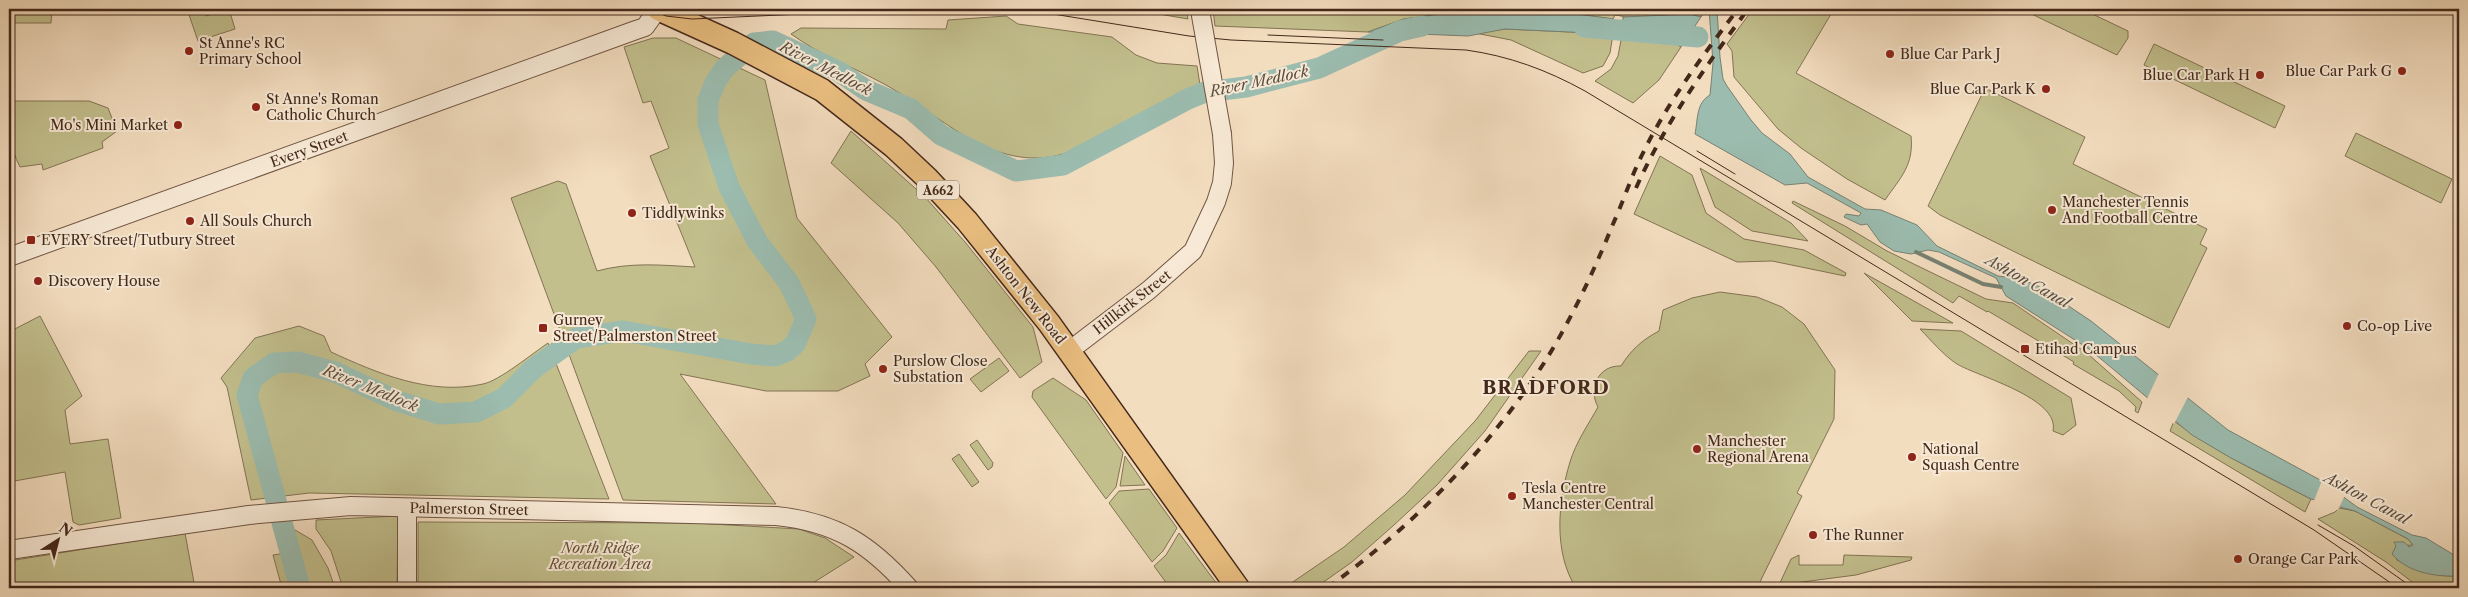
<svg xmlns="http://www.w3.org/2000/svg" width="2468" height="597" viewBox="0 0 2468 597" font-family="'Libre Caslon Text',serif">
<rect width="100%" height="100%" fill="#f3ddbf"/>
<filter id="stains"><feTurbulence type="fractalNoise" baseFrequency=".004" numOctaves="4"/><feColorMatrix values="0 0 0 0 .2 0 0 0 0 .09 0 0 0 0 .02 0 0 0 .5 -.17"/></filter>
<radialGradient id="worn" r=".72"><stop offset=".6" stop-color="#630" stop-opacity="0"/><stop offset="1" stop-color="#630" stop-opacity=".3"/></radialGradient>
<!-- green -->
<g fill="#c2bf8d" stroke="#837454">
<polygon points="9,9 52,9 51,23 9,23"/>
<polygon points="187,9 204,9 206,16 229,9 235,29 198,41"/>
<polygon points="1130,9 1186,9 1188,19"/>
<polygon points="1213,9 1477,9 1404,19 1368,32 1215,26"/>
<path d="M 1541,9 L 1707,9 L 1701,17 C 1673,10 1643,22 1615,15 L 1613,19 Z"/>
<path d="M 1753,9 L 1834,9 L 1796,73 L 1911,136 C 1914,165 1901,177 1885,200 L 1847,179 L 1801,148 L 1778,129 L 1734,77 L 1732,51 L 1727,44 Z"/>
<polygon points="2021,9 2082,9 2128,31 2128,38 2117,55"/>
<path d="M 1006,16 L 1018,24 L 1112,37 L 1136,55 L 1157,63 L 1197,66 L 1200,85 C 1169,97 1141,113 1112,129 C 1099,136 1086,146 1072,151 C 997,179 944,116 884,84 C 853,67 820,55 791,34 L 801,28 L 946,29 L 948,20 Z"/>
<polygon points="1505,29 1613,34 1610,53 1603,66 1583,73 1511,40 1475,33"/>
<polygon points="1622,35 1664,36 1681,47 1659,80 1633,103 1595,81 1611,69 1618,56"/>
<path d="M 653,38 L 676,38 L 765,80 L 797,218 L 892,337 L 865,364 L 870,376 L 838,391 L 766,391 L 680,374 L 776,504 L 623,500 L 511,198 L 558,181 L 566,184 L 597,271 C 630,262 661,265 695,267 L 650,156 L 669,148 L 651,101 L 643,103 L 624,47 Z"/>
<polygon points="2154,44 2285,106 2275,128 2144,65"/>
<polygon points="1985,88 2085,137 2073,164 2207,229 2200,244 2207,248 2169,328 1940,215 1928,206"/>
<path d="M 9,101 L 89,101 L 108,108 L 117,131 L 102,142 L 103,148 L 43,170 L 42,164 L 20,167 C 9,147 9,124 9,101 Z"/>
<polygon points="851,131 925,197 965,242 1033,327 1042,362 1020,378 936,267 898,223 831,163"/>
<polygon points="2356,133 2452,179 2441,203 2345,156"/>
<polygon points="1660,156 1692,175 1706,213 1744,239 1804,250 1846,273 1845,276 1772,261 1737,262 1634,214"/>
<polygon points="1700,168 1791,223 1808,241 1752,231 1715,207"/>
<polygon points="1793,201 1845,226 1887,251 1986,299 2013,303 2088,354 2142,402 2138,413 2135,411 2136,407 2119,391 2073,364 2074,362 1988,311 1987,312 1959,296 1953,303 1792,203"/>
<polygon points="1864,273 1953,323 1912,321"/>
<path d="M 1720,292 L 1757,297 L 1782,307 L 1804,324 L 1835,370 L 1834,419 L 1797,493 L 1802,496 L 1757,588 L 1576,588 C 1553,552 1558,501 1570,462 C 1576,442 1588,425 1598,407 C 1588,389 1598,365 1621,366 C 1631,350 1642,340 1659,331 L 1663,310 L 1692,298 Z"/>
<polygon points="40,316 82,396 65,410 70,444 108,439 121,518 79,525 73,522 65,472 9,482 9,332"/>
<path d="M 299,326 L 324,336 L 331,352 C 377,373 430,396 483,384 C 499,381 533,353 548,343 L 609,499 L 309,493 L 251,500 L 227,387 L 221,378 L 255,338 Z"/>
<path d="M 1920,329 L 1961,331 L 2071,398 L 2076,425 L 2063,435 L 2053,431 C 2060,398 1979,377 1957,364 C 1943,355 1931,340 1920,329 Z"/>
<polygon points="1529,351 1541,351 1485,431 1437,485 1394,525 1352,562 1315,588 1284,588 1344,547 1405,495 1475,421"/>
<polygon points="999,358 1009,371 981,392 970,379"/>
<polygon points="1053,378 1086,400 1123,453 1116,487 1106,499 1032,397 1033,391"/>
<path d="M 2174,421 C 2216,453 2264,475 2311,499 L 2305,512 L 2170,431 Z"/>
<polygon points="977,440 993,463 992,467 988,470 970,445"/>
<polygon points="959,454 979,482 972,487 952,459"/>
<polygon points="1125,456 1145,485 1120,486"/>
<polygon points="1149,489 1177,528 1163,551 1152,562 1109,503 1119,491"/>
<path d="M 2339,508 L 2355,511 L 2408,539 L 2413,545 L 2397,546 L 2397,560 C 2417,571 2436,577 2459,576 L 2459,588 L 2420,588 L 2386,562 L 2318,519 L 2335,512 Z"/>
<polygon points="398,516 397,588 343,588 331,551 316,529 316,520"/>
<polygon points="418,522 694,523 799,529 825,538 854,557 805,588 418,588"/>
<polygon points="285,524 312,540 328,568 335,588 304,588"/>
<polygon points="185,533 195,588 9,588 9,561"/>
<polygon points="1179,533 1220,588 1170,588 1154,566 1166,555"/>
<polygon points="286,553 296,588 282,588 273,555"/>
<polygon points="1799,555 1799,565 1843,565 1844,555 1912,557 1911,560 1856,575 1779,585 1791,559"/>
</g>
<!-- water -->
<g fill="#9bbcaf" stroke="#788173">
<polygon points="1477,9 1541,9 1613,19 1613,34 1505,29 1468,36 1368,32 1404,19"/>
<path d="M 1709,9 L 1717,9 L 1720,57 L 1723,79 L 1727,86 L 1751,120 L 1762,133 L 1790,154 L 1808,177 L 1865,209 L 1881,210 L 1917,225 L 1937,246 L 1998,276 L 2021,279 L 2040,287 L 2091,321 L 2228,430 L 2322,481 L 2357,507 L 2412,535 L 2426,538 L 2459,558 L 2459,576 C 2436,577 2408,573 2392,554 L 2396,546 L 2394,542 L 2404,542 L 2409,547 L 2413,545 L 2408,539 L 2355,511 L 2311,499 L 2231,458 L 2192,435 L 2089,349 L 2006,296 L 1996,278 L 1939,252 L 1928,250 L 1911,254 L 1894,251 L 1880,242 L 1867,224 L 1861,225 L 1844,217 L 1846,214 L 1859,216 L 1861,213 L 1807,183 L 1785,185 L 1695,134 C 1698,119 1696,103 1710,95 L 1713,63 Z"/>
<polygon points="1690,14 1701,17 1681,47 1664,36 1622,35 1623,17"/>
</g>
<!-- pier -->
<g fill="#f3ddbf">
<polygon points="2159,373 2188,397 2174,424 2146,401"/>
<polygon points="2323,478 2345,495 2338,510 2313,503"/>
</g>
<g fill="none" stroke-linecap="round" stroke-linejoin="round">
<!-- stream -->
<polyline stroke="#788173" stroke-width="4" points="1916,252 1983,284 2001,287"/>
<!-- river -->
<g stroke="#9bbcaf" stroke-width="21">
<polyline points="1584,27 1698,37"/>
<polyline points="300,588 247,395 253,378 274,363 297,362 335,372 397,401 439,414 476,412 504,398 533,369 576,338 623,331 751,354 775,356 787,351 795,344 806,319 789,283 757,241 729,187 708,124 708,100 716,81 725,68 754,43 773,41 838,71 866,90 911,109 941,135 1016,171 1063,165 1188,99 1205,92 1246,87 1319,68 1400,31 1422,26"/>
</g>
<defs>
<g id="minor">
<polyline points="9,257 636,30 645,27 658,9"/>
<polyline points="1069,351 1149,290 1193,251 1216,202 1222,183 1224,163 1222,134"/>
<path d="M 9,550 L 249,515 L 351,506 L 776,516 C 836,522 870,544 909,588"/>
<polyline points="407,588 407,508"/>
</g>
<polyline id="major" points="658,9 733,43 822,90 894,147 927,178 967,221 1049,323 1238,588"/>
</defs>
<!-- minor casing -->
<use href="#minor" stroke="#705543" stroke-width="20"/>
<!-- major casing -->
<use href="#major" stroke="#44281a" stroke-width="25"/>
<!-- minor -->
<use href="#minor" stroke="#f7e9d5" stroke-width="18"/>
<!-- major -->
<use href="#major" stroke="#eabe80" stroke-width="22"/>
<!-- tram -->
<g stroke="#44281a" stroke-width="1">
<polyline points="649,9 666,16 692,19 912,9"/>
<path d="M 1022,9 L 1189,36 L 1231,40 L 1466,50 C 1509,56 1547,70 1585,91 L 2314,530 L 2398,588"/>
<polyline points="1268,35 1383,40"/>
<polyline points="1697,151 1735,174"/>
<polyline points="2318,525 2354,546 2413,588"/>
</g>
<!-- rail -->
<g stroke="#44281a" stroke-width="4" stroke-dasharray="9 9" stroke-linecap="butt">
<path d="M 1636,188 C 1665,123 1706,66 1748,9"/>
<path d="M 1327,588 C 1412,527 1487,451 1544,363 C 1571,320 1594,271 1613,224 C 1624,200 1632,174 1644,151 C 1669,100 1704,54 1738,9"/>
</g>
<defs>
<polyline id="minor-bridge" points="1200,10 1222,134"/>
</defs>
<!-- minor-bridge casing -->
<use href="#minor-bridge" stroke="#705543" stroke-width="20" stroke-linecap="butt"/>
<!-- minor-bridge -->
<use href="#minor-bridge" stroke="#f7e9d5" stroke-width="18"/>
</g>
<!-- markers -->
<g fill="#8f2418" stroke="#f7e9d5" stroke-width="2">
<circle cx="189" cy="51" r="5"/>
<circle cx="1890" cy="54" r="5"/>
<circle cx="2402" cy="71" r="5"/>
<circle cx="2260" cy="75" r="5"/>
<circle cx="2046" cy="89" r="5"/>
<circle cx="256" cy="107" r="5"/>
<circle cx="178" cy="125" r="5"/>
<circle cx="2052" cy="210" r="5"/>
<circle cx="632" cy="213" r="5"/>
<circle cx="190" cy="221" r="5"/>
<rect x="26" y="235" width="10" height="10" rx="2.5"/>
<circle cx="38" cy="281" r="5"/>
<circle cx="2347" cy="326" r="5"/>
<rect x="538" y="323" width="10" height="10" rx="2.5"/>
<rect x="2020" y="344" width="10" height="10" rx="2.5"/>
<circle cx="883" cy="369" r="5"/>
<circle cx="1697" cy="449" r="5"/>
<circle cx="1912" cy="457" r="5"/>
<circle cx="1512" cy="496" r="5"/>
<circle cx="1813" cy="535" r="5"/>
<circle cx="2238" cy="559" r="5"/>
</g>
<g text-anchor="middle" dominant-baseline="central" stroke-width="4" stroke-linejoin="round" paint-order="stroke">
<!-- shield labels -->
<rect fill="#f7e9d5" stroke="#7a6252" stroke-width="1" x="917" y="180.5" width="42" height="19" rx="4"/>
<g font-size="12" font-weight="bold" fill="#44281a">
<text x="938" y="190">A662</text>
</g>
<!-- poi labels -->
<g font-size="14" fill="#44281a" stroke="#f7e9d5" text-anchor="start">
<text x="199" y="43">St Anne's RC<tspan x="199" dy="16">Primary School</tspan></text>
<text x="1900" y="54">Blue Car Park J</text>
<text x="2392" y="71" text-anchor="end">Blue Car Park G</text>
<text x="2250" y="75" text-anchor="end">Blue Car Park H</text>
<text x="2036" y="89" text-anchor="end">Blue Car Park K</text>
<text x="266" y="99">St Anne's Roman<tspan x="266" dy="16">Catholic Church</tspan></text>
<text x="168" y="125" text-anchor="end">Mo's Mini Market</text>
<text x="2062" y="202">Manchester Tennis<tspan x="2062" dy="16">And Football Centre</tspan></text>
<text x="642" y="213">Tiddlywinks</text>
<text x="200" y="221">All Souls Church</text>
<text x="41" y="240">EVERY Street/Tutbury Street</text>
<text x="48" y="281">Discovery House</text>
<text x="553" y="320">Gurney<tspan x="553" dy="16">Street/Palmerston Street</tspan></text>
<text x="2357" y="326">Co-op Live</text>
<text x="2035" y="349">Etihad Campus</text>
<text x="893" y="361">Purslow Close<tspan x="893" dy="16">Substation</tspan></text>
<text x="1707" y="441">Manchester<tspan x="1707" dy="16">Regional Arena</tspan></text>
<text x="1922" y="449">National<tspan x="1922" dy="16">Squash Centre</tspan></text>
<text x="1522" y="488">Tesla Centre<tspan x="1522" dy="16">Manchester Central</tspan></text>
<text x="1823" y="535">The Runner</text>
<text x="2248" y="559">Orange Car Park</text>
</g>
<!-- street labels -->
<g font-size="14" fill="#44281a" stroke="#f7e9d5">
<text transform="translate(309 149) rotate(-20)">Every Street</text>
<text transform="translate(1026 295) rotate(52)">Ashton New Road</text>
<text transform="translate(1132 302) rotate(-38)">Hillkirk Street</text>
<text transform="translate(469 509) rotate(1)">Palmerston Street</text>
</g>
<!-- park labels -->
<g font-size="14" font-style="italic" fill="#644e37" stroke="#f7e9d5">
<text x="600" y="548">North Ridge<tspan x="600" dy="16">Recreation Area</tspan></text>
</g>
<!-- water labels -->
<g font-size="15" font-style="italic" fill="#5a4d3f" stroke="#f7e9d5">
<text transform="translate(826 68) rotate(27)">River Medlock</text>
<text transform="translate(1259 81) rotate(-12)">River Medlock</text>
<text transform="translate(2028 281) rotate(29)">Ashton Canal</text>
<text transform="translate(371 388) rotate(22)">River Medlock</text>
<text transform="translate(2367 498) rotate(28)">Ashton Canal</text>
</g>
<!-- district labels -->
<g font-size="19" font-weight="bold" letter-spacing="1" fill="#44281a" stroke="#f7e9d5">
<text x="1546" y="387">BRADFORD</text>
</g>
</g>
<!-- margin -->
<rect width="2468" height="597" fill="none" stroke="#f3ddbf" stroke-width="30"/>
<rect x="10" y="10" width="2448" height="577" fill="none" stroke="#44281a" stroke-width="2.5"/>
<rect x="15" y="15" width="2438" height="567" fill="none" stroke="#44281a"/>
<!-- north arrow -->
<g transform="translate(58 540) rotate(36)" stroke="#f7e9d5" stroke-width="4" paint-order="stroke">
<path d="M0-4L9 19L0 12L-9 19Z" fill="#44281a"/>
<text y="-8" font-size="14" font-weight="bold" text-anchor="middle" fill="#44281a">N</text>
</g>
<rect width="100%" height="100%" filter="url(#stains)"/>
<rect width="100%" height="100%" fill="url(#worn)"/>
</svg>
